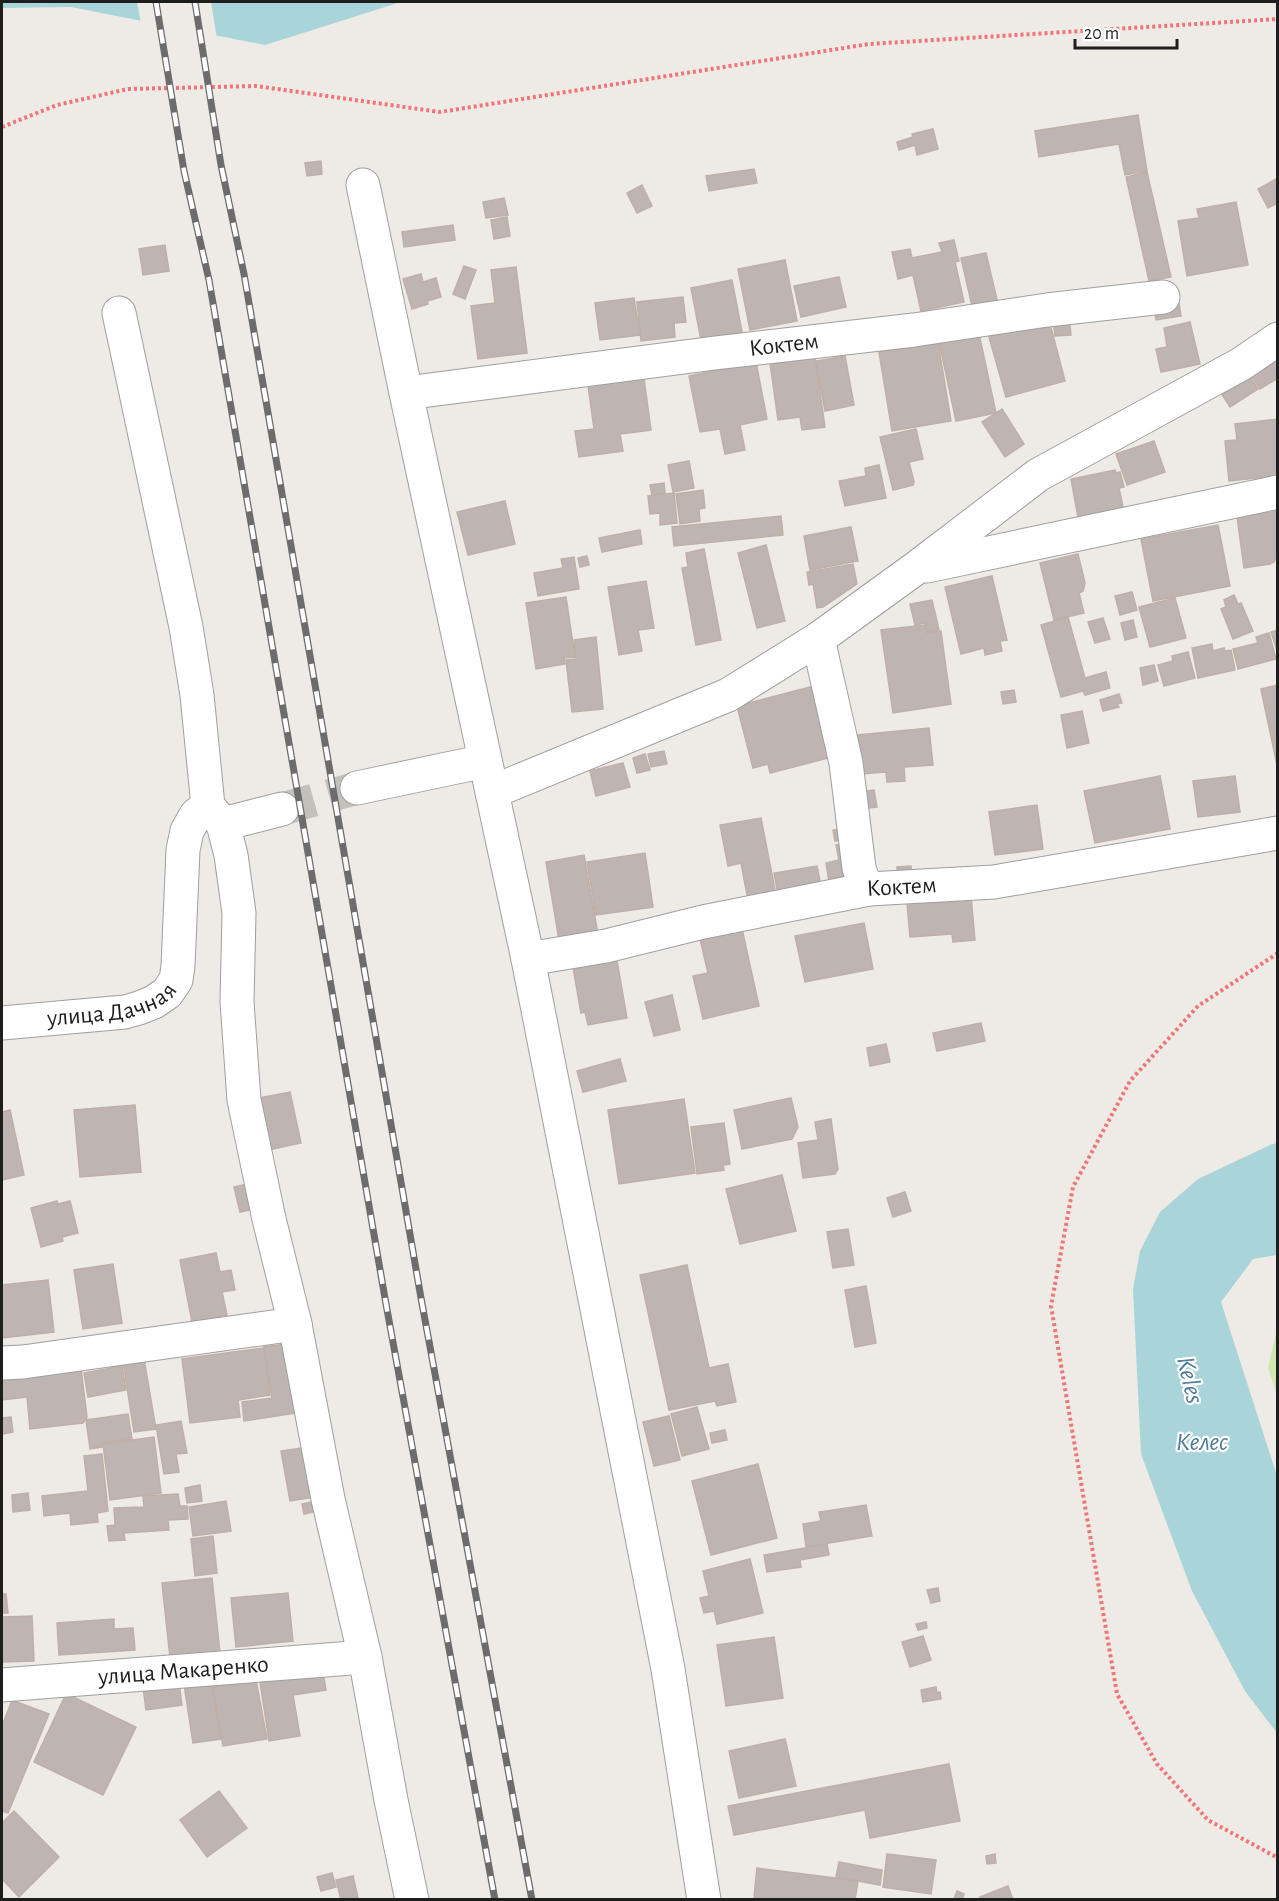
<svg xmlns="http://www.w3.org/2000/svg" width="1279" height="1901" viewBox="0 0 1279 1901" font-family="'Alegreya Sans',sans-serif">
<rect width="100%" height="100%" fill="#eeeae5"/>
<!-- grass -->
<polygon fill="#d1e5af" points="1277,1329 1277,1394 1268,1368"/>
<!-- water -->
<g fill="#a9d4d9">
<polygon points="2,2 401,2 265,45 71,7 2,8"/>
<polygon points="1277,1143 1277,1255 1253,1259 1221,1302 1277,1476 1277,1733 1245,1691 1192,1591 1141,1454 1133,1289 1140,1251 1160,1212 1198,1179 1270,1145"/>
</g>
<!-- pier -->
<polygon fill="#eeeae5" points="137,2 211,2 217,39 141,24"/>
<!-- building -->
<g fill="#beb5b2" stroke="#bfafa8" stroke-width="1.5">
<polygon points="1138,115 1147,171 1125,175 1119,144 1039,157 1035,131"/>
<polygon points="933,129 938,149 917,155 915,145 899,150 897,142 913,137 912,134"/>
<polygon points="321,161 322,174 307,176 305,163"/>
<polygon points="754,169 757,183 709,191 706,176"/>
<polygon points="1147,172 1171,277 1149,281 1126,177"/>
<polygon points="1278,178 1278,203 1268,208 1258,189"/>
<polygon points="642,185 652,206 637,213 627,193"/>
<polygon points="504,198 508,215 486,218 483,202"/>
<polygon points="1236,202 1248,265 1187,276 1178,221 1199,218 1197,209"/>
<polygon points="507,217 510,236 494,239 491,220"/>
<polygon points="453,225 455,240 404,247 402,232"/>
<polygon points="954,240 959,261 955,262 964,302 921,311 913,275 898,279 892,252 910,249 912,258 942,252 939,243"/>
<polygon points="165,245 169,271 143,275 139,249"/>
<polygon points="986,253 998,304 973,310 961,258"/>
<polygon points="785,260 797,321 750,330 738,269"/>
<polygon points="464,266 476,270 465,299 453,294"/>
<polygon points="516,267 527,353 478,359 471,306 495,303 491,270"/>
<polygon points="421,274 423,282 436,278 441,297 427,301 428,304 412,309 403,279"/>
<polygon points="839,277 846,307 801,317 794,286"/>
<polygon points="732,280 742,332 701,340 691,288"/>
<polygon points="683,297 686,322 674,323 675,337 641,341 637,302"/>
<polygon points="634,298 640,335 600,340 595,303"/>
<polygon points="1179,303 1181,316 1156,320 1154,307"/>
<polygon points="1069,317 1071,335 1055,336 1053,319"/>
<polygon points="1049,320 1065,381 1006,397 989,337"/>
<polygon points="1190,322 1200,364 1161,372 1156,349 1167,347 1164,328"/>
<polygon points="978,329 996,413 956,421 938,337"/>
<polygon points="938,342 951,421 892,431 879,352"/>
<polygon points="1278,352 1278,378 1260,389 1248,370"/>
<polygon points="845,356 854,405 825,411 816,361"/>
<polygon points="815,357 825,427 802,430 800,417 778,420 770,363"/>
<polygon points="756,362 767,419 740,425 745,450 725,454 720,429 700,432 689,376"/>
<polygon points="643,371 651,430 620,434 623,451 579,457 575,431 594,429 587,378"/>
<polygon points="1247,372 1258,389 1230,407 1219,390"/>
<polygon points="1002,409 1024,444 1005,457 982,422"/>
<polygon points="1278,419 1278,476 1229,481 1225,441 1237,440 1235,424"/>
<polygon points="916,429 923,459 909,462 914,482 913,485 893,490 880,437"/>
<polygon points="1154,441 1165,472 1127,485 1116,454"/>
<polygon points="689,461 694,488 673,492 668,465"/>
<polygon points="879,465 886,498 845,506 839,481 866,476 865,468"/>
<polygon points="1115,470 1116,473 1120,472 1124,487 1119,488 1123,507 1078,517 1071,479"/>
<polygon points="664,483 665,493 652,495 650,485"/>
<polygon points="703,490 705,508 699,509 700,521 680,524 676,494"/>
<polygon points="674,493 677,523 660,525 660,513 650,514 648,496"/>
<polygon points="505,501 515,544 468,555 457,512"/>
<polygon points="1278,511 1278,555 1274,562 1270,564 1244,568 1237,517"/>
<polygon points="781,516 783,535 674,546 672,527"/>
<polygon points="1218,525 1230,586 1153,601 1141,539"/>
<polygon points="851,527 858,561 810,570 804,536"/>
<polygon points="640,530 642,544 602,552 599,538"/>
<polygon points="766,545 785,621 757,628 738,553"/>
<polygon points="704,549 721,640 696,645 682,568 688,567 686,553"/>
<polygon points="1078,554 1085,583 1083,591 1079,593 1084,613 1054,620 1040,563"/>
<polygon points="587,556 589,565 580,567 578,558"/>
<polygon points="574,557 579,589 538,596 534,573 563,568 561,559"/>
<polygon points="853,564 857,584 823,607 817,608 813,584 809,585 807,572"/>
<polygon points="992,576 1007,640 1000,641 1002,651 985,655 984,648 961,654 945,587"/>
<polygon points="646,581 654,628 638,630 642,651 619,655 608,587"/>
<polygon points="1132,592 1137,610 1120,615 1115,596"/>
<polygon points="1234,595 1238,604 1241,603 1253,631 1233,639 1221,609 1226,607 1224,600"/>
<polygon points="566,597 575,657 564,658 565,664 536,669 526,603"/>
<polygon points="1175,598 1186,638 1150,647 1139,607"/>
<polygon points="932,600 939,630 927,632 925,623 915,625 910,604"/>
<polygon points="1068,617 1085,678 1106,672 1110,688 1085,695 1083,691 1061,697 1041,625"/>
<polygon points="1103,618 1110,639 1095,643 1088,622"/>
<polygon points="1133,620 1137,637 1125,640 1121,623"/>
<polygon points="925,625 926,633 941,631 951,704 893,713 881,630"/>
<polygon points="1278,630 1278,654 1271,632"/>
<polygon points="1269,633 1276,659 1238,669 1233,649 1258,643 1256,637"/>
<polygon points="596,637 603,709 572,712 566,660 576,659 574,640"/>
<polygon points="1212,644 1213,651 1224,648 1225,651 1231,650 1235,670 1198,678 1192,648"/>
<polygon points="1188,652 1195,678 1164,686 1158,665 1173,661 1172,656"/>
<polygon points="1154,665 1158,681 1143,685 1140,668"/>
<polygon points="818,685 836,756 770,773 768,764 753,768 737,706"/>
<polygon points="1277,685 1278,686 1278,770 1261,689"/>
<polygon points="1014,690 1016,702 1003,704 1001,692"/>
<polygon points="1119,694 1122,703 1117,704 1119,707 1103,711 1100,700"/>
<polygon points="1082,711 1089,743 1067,748 1061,715"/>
<polygon points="929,728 933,765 904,767 905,781 887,782 886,772 862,774 858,735"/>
<polygon points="664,751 667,764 651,767 648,754"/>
<polygon points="645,754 650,770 637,773 633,758"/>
<polygon points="623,763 630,787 596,796 590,771"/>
<polygon points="1160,776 1170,829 1095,843 1084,791"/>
<polygon points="1235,776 1240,812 1198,817 1193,781"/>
<polygon points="874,790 877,807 868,808 866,791"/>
<polygon points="1037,805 1043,849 995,855 989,812"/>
<polygon points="761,818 776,895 748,900 741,863 728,866 720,825"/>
<polygon points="844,828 846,840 835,841 833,830"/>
<polygon points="844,844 854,877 829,881 826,863 839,860 836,845"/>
<polygon points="645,853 653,907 596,915 587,862"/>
<polygon points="584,855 599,940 560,946 546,862"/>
<polygon points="817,866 821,886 778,894 774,873"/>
<polygon points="911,866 912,878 898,880 897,867"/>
<polygon points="971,896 975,940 953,942 952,934 910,937 907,903"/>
<polygon points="864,923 873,969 805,982 795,936"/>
<polygon points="742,929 759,1006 703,1019 693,976 708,973 700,939"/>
<polygon points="616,955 627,1018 588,1025 585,1012 581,1013 572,962"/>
<polygon points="672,995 680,1030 654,1036 645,1002"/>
<polygon points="981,1023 985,1041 937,1051 933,1033"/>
<polygon points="886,1044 890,1062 870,1066 867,1048"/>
<polygon points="620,1059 626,1081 583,1092 577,1071"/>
<polygon points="290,1092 301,1143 268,1150 258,1098"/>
<polygon points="791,1098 798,1127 792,1139 742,1149 734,1110"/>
<polygon points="684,1099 695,1173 619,1184 608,1110"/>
<polygon points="135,1105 141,1172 80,1177 74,1110"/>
<polygon points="10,1110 24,1175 2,1180 2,1112"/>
<polygon points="831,1119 838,1169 835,1174 803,1178 798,1143 818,1140 815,1122"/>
<polygon points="724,1123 730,1164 723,1165 724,1170 697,1174 691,1127"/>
<polygon points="782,1175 796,1231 740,1244 726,1189"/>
<polygon points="256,1182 262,1207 240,1212 234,1187"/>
<polygon points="905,1192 911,1211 893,1217 887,1198"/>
<polygon points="57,1201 58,1204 70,1201 78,1233 62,1237 63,1241 41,1247 31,1208"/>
<polygon points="848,1229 854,1265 833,1268 827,1232"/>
<polygon points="216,1253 220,1272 231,1270 235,1290 222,1292 227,1315 192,1322 180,1260"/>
<polygon points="113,1264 122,1323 83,1329 74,1270"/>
<polygon points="687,1265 709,1368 728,1364 736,1402 717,1406 715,1401 669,1410 640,1275"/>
<polygon points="48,1280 54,1332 2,1338 2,1285"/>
<polygon points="866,1286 876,1343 855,1347 845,1290"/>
<polygon points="285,1344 295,1413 244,1421 242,1402 272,1398 264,1347"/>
<polygon points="264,1348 270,1395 238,1400 240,1417 190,1423 182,1359"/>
<polygon points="144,1359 156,1429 134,1432 123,1362"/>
<polygon points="80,1360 87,1417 83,1423 30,1429 27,1397 2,1400 2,1369"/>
<polygon points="122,1366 126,1390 88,1397 84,1373"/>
<polygon points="697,1407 709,1449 682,1456 671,1414"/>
<polygon points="128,1414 132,1439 102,1443 102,1447 90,1449 86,1420"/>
<polygon points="669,1416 680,1460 654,1466 643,1422"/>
<polygon points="11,1417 13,1432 2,1434 2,1418"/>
<polygon points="181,1421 187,1453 176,1454 179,1472 164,1474 156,1425"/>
<polygon points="725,1430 727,1440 712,1443 710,1433"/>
<polygon points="154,1437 161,1493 110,1500 103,1444"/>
<polygon points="307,1447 316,1497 290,1501 281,1451"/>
<polygon points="102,1454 108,1511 97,1513 98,1522 71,1525 70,1513 44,1516 42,1496 88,1491 84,1456"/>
<polygon points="758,1464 777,1538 711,1555 692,1481"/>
<polygon points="200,1485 202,1501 187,1503 185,1488"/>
<polygon points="28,1493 30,1510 13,1512 12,1495"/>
<polygon points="178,1494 180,1506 187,1506 188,1519 168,1520 169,1530 124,1533 125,1540 109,1541 107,1526 115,1525 114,1508 144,1507 143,1496"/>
<polygon points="226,1501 231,1531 193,1536 189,1507"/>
<polygon points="311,1502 313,1512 304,1514 302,1504"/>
<polygon points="866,1505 872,1536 806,1547 803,1524 821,1521 819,1512"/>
<polygon points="213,1536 217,1573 195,1576 191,1539"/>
<polygon points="827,1544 829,1555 800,1560 801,1567 767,1572 764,1555"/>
<polygon points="750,1559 763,1613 717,1624 714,1611 704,1613 700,1598 709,1596 703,1571"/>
<polygon points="212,1578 220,1653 170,1658 162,1583"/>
<polygon points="938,1588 940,1601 931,1603 927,1590"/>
<polygon points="288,1593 293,1641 236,1647 231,1598"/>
<polygon points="2,1594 6,1594 8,1613 2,1613"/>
<polygon points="32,1616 34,1661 2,1662 2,1617"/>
<polygon points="114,1619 114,1629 133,1628 135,1650 59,1655 57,1623"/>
<polygon points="926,1622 927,1628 918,1630 916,1624"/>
<polygon points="923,1636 931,1660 910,1667 902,1642"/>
<polygon points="774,1637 783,1698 726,1706 717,1645"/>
<polygon points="322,1665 326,1690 293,1695 300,1736 269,1741 259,1675"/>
<polygon points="210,1674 221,1739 193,1743 183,1678"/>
<polygon points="256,1680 267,1739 223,1746 213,1687"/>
<polygon points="179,1683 182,1705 146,1710 143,1687"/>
<polygon points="936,1687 937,1693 940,1692 941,1699 923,1702 921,1690"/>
<polygon points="71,1696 136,1727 103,1795 34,1762 64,1698"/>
<polygon points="14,1701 49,1714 8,1813 2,1811 2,1726 11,1703"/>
<polygon points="785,1739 796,1786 739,1798 729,1751"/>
<polygon points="949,1764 960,1821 870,1838 865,1810 734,1835 728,1806"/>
<polygon points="219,1791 247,1828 207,1857 180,1820"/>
<polygon points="14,1811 59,1857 19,1897 2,1879 2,1823"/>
<polygon points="887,1854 936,1860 931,1894 883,1887"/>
<polygon points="995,1854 996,1863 987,1864 986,1856"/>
<polygon points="839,1862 882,1870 880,1885 836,1877"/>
<polygon points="757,1868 858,1881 855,1900 771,1900 754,1897"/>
<polygon points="332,1873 336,1887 321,1891 317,1877"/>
<polygon points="353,1876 358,1898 341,1900 336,1880"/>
<polygon points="1008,1886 1013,1900 981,1900 980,1897"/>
<polygon points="957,1891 964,1894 962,1900 954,1899"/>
</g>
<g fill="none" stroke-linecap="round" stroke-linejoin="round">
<!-- minor-tunnel -->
<polyline stroke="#c4c1bd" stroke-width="33" stroke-dasharray="33 16" stroke-linecap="butt" points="282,809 357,788"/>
<defs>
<g id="minor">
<polyline points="363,185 406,393 528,959 668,1669 704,1900"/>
<polyline points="119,313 186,627 197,695 208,806 223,824 231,855 239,913 237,1002 244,1100 269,1219 295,1324 328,1499 365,1657 391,1800 412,1900"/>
<path id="s1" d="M 406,393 L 715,353 L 914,330 L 1047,310 L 1163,297"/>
<polyline points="927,566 1278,492"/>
<polyline points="818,639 846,763 859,868 864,883 869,889"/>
<polyline points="357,788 485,761"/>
<polyline points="492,792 728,695 818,639 916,568 1038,475 1241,364 1278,339"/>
<polyline points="223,824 282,809"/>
<path id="s2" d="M 528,959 L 606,946 L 703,922 L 869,889 L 994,882 L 1278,833"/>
<path id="s3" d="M 2,1023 L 125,1012 L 139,1008 L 154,1002 L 167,993 L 176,980 L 178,966 L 183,850 L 187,831 L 196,815 L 208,806"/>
<polyline points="2,1363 23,1362 295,1324"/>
<path id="s4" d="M 2,1685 L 365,1657"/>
</g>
</defs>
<!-- minor casing -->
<use href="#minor" stroke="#9f9f9f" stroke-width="35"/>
<!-- path -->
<g stroke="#ef7579" stroke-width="4" stroke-dasharray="3 3" stroke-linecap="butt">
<polyline points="2,127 57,105 128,89 256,86 440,112 869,44 1278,19"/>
<polyline points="1278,953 1198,1006 1130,1081 1073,1187 1051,1306 1117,1694 1157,1764 1208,1820 1278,1858"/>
</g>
<!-- minor -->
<use href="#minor" stroke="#fff" stroke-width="33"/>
<defs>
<g id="rail">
<polyline points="156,2 184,171 209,280 386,1304 495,1900"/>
<polyline points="195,2 221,165 244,274 421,1298 532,1900"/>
</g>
</defs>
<!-- rail casing -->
<use href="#rail" stroke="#6c6c6c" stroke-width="7"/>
<!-- rail -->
<use href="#rail" stroke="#fff" stroke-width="4.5" stroke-dasharray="14" stroke-linecap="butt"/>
</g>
<g text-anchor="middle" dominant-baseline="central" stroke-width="4.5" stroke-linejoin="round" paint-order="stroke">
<!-- street labels -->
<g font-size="24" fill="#1e1e1e" stroke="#fff">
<text stroke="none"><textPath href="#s1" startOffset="381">Коктем</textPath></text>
<text stroke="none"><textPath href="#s2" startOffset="381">Коктем</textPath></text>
<text stroke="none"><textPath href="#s3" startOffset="112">улица Дачная</textPath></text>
<text stroke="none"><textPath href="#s4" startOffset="182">улица Макаренко</textPath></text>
</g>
<!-- water labels -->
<g font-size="26" font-style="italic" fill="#4c7c97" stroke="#fff">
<text transform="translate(1190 1380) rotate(77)">Keles</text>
<text x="1202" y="1442">Келес</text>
</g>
</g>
<!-- border -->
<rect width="1279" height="1901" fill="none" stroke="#1e1e1e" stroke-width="6"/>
<!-- scale -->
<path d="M1075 39v9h102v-9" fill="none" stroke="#1e1e1e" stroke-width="3"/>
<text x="1084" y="39" font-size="18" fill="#1e1e1e" stroke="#ffffff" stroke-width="4.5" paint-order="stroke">20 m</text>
</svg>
